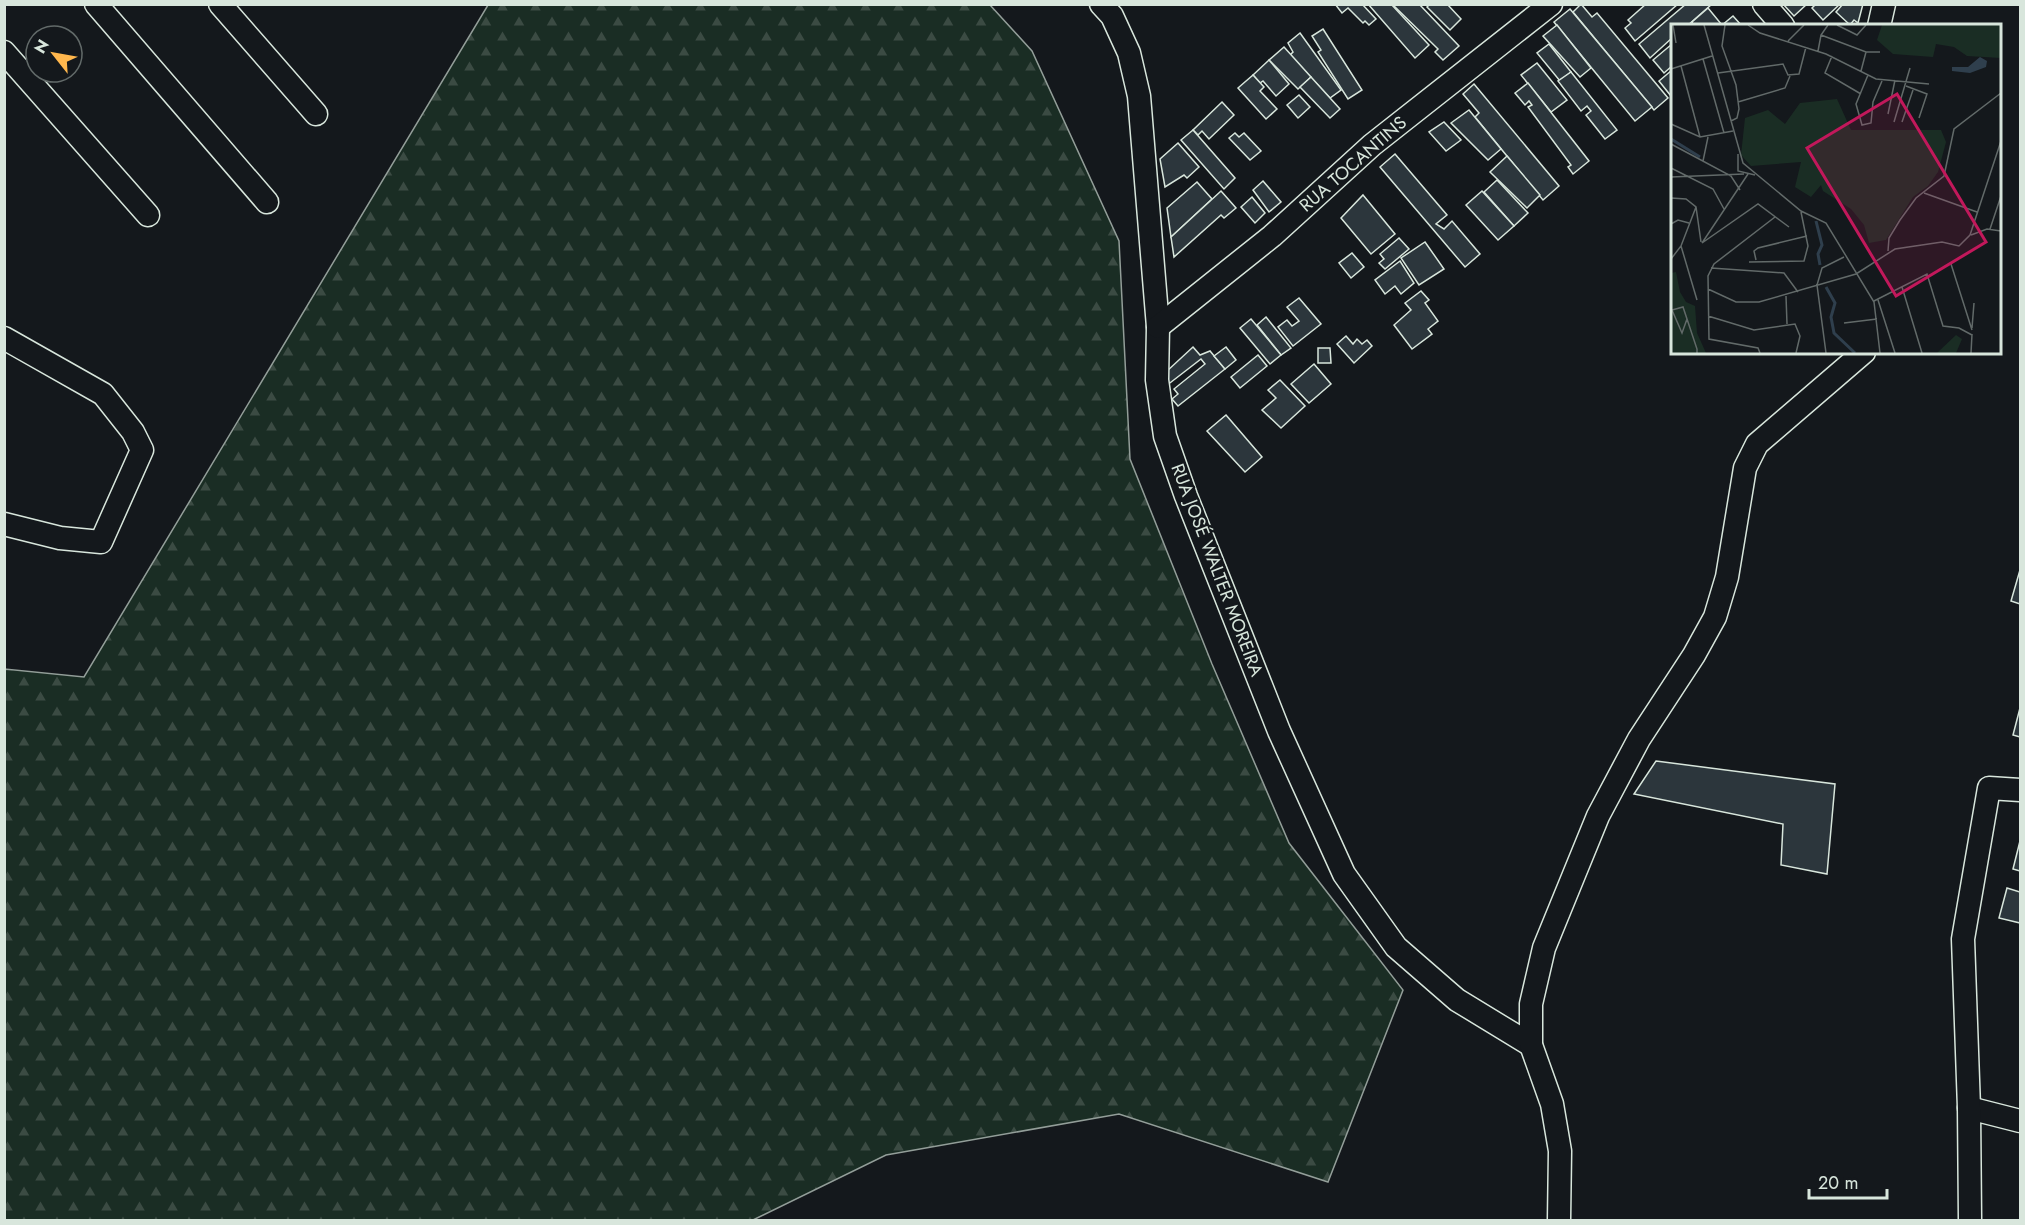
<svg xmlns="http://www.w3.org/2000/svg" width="2025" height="1225" viewBox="0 0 2025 1225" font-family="Jost,sans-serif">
<defs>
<pattern id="forest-firs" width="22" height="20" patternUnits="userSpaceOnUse" patternTransform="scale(1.5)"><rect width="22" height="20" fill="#1a2d24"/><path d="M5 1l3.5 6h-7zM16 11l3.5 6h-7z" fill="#3b4b43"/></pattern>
</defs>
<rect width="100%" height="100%" fill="#14181c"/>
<!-- forest -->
<polygon fill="url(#forest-firs)" stroke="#939e99" stroke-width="1.5" points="488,5 990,5 1032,51 1119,241 1130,459 1212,664 1289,843 1403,990 1328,1182 1119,1114 886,1155 753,1220 5,1220 5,669 84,677"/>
<!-- building -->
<g fill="#2c363c" stroke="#d8e6dc" stroke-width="1.5">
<polygon points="1335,4 1362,4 1376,19 1369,25 1365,21 1363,23 1348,8 1342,13"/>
<polygon points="1368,4 1391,4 1429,45 1415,58"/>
<polygon points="1392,4 1419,4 1459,46 1443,60 1435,52 1438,49"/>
<polygon points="1430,4 1447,4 1461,19 1450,30 1427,7"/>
<polygon points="1581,4 1592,17 1597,13 1668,98 1654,110 1573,12"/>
<polygon points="1646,4 1678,4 1635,41 1625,28 1631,23 1628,20"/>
<polygon points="1686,4 1712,4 1687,26 1672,26 1672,38 1650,58 1639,44"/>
<polygon points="1783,4 1807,4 1794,16"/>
<polygon points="1816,4 1840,4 1823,20 1812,8"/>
<polygon points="1843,4 1863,4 1858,23 1854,20 1850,25 1836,12"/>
<polygon points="1708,8 1722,25 1694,26 1692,22"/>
<polygon points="1570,9 1652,107 1635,121 1554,22"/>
<polygon points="1733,16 1742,26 1721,26"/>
<polygon points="1557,25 1591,68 1580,77 1543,36"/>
<polygon points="1323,29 1362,90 1348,99 1318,52 1321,50 1312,36"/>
<polygon points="1300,33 1341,90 1330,98 1290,55 1293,52 1288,43"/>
<polygon points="1549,44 1571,72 1560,81 1537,53"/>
<polygon points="1672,44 1672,66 1664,73 1653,60"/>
<polygon points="1284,47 1311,77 1298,89 1269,60"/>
<polygon points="1269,60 1289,84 1276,96 1263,81 1260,83 1253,75"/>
<polygon points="1537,63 1567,100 1551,112 1521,75"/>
<polygon points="1672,70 1672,94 1671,96 1659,81"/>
<polygon points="1571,72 1617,130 1605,139 1586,115 1591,111 1587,106 1581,111 1558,81"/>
<polygon points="1253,75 1264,87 1260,91 1277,109 1266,119 1238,88"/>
<polygon points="1311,77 1340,109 1330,118 1300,87"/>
<polygon points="1528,83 1589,161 1573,174 1568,167 1571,165 1528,107 1532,105 1529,101 1525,105 1515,93"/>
<polygon points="1474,84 1559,186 1543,200 1475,117 1479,113 1463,94"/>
<polygon points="1299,95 1310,107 1298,118 1287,105"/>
<polygon points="1222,102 1234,115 1209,139 1202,131 1198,135 1193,130"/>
<polygon points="1469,110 1501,149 1488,160 1451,123"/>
<polygon points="1444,122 1461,140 1446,151 1429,132"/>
<polygon points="1193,130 1235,178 1224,189 1181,140"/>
<polygon points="1235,133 1239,137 1244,133 1261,151 1250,160 1229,138"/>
<polygon points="1178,143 1199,167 1187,178 1184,175 1165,187 1160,159"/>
<polygon points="1395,154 1447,215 1436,224 1444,229 1452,221 1480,254 1465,267 1380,167"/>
<polygon points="1507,156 1540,195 1527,208 1490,172"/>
<polygon points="1497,180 1528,213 1514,226 1484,192"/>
<polygon points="1263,181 1281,202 1269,212 1253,190"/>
<polygon points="1197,182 1212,199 1171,237 1167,208"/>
<polygon points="1221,191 1236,208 1224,218 1221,215 1174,257 1171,237"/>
<polygon points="1482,191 1514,226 1498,240 1466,205"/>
<polygon points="1363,195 1395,234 1371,254 1341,218"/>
<polygon points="1252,197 1265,213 1255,223 1241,207"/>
<polygon points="1399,238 1409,249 1385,269 1379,263 1384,259 1380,254"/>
<polygon points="1425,242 1444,269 1419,285 1401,258"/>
<polygon points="1352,253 1364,267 1351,278 1339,263"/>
<polygon points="1400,261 1414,283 1401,294 1395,286 1385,294 1375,280"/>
<polygon points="1421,291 1429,300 1425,303 1438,321 1428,329 1432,334 1412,349 1394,325 1411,310 1405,303"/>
<polygon points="1299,298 1321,324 1293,346 1278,327 1287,320 1292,326 1299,321 1287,307"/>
<polygon points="1266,317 1291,348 1281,355 1257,325"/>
<polygon points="1251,319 1281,355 1270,364 1240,328"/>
<polygon points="1346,336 1353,344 1357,339 1362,344 1367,340 1372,346 1354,363 1337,344"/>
<polygon points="1193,347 1200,355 1210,351 1225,369 1178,406 1172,399 1178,394 1174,389 1205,364 1201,359 1166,386 1167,371"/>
<polygon points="1226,347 1236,360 1225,369 1214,356"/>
<polygon points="1318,348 1330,348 1331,363 1318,363"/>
<polygon points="1258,355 1267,366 1240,388 1231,377"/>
<polygon points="1314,364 1331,384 1309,403 1291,384"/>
<polygon points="1280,380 1305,406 1281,428 1262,410 1276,398 1268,390"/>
<polygon points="1226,415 1262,457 1245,472 1207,431"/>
<polygon points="2020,570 2020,604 2011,601"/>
<polygon points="2020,708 2020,737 2013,735"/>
<polygon points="1656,761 1835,784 1827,874 1781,865 1783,824 1634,794"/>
<polygon points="2020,841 2020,871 2013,869"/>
<polygon points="2007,888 2020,892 2020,923 1999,918"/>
</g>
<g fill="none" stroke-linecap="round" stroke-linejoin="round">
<defs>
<g id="minor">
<polyline points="96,4 267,202"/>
<polyline points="220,4 316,114"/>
<polyline points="1101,4 1112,16 1129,53 1139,96 1158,327 1157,380 1165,436 1186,496 1279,731 1344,874 1396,947 1457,1000 1531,1045"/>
<polyline points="1764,4 1783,26"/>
<polyline points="1879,26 1884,4"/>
<polyline points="4,52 148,215"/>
<polyline points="1158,327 1272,236 1372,145 1551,4"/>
<polyline points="4,338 103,394 133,432 142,450 101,542 60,538 4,524"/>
<polyline points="1969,1108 2020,1121"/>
<polyline points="1559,1220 1560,1151 1552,1104 1531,1045 1531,1004 1544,948 1598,816 1639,739 1694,655 1715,617 1727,577 1745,468 1757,444 1864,352"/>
<polyline points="1970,1220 1969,1108 1963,939 1989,788 2020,790"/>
</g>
</defs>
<!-- minor casing -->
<use href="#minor" stroke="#d8e6dc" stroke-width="25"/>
<!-- minor -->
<use href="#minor" stroke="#14181c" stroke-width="22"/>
</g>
<g text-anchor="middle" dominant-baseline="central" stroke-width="4.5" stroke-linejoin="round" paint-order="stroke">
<!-- street labels -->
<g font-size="18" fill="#d8e6dc" stroke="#14181c">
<text transform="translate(1353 164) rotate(-41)">RUA TOCANTINS</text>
<text transform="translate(1217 570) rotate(69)">RUA JOSÉ WALTER MOREIRA</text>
</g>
</g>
<!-- overview -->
<g transform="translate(1671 24)">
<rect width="330" height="330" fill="#14181c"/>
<path d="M 211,1 L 330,1 L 330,34 L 296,32 L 283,23 L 265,20 L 262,33 L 222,30 L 206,16 ZM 166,75 L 180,106 L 270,106 L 275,118 L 267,148 L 257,162 L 242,173 L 215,216 L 198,219 L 193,201 L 180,185 L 152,167 L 150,161 L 140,173 L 124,163 L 130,138 L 80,142 L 70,131 L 74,94 L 97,86 L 114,100 L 129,79 ZM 5,248 L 9,268 L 15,278 L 24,282 L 26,309 L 35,329 L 0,329 L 0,249 ZM 285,311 L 291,315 L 285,329 L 266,329 Z" fill="#1a2d24"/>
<path d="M 309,33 L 316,37 L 315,43 L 299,49 L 281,47 L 281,43 L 297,43 Z" fill="#2f3f4d"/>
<path fill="none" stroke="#2f3f4d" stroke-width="3" d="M 0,115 L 29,133M 145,197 L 151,221 L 147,230 L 149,241M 155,263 L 164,279 L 160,293 L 163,309 L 184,329"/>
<path fill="none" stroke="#626a69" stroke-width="1.5" d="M 2,1 L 5,19M 33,1 L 72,139 L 130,187 L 155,199 L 203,278 L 209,329M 54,1 L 51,22 L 65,61 L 68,85 L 66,94 L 60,97M 77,1 L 89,9 L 155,30 L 205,55 L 258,60M 166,1 L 186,11 L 195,1M 150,11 L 195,28 L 209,28M 117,17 L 133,1M 147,27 L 150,11 L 157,1M 161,32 L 154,49 L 190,70M 32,35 L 53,109M 10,42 L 29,113M 0,45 L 41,32M 190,47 L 195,28M 47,49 L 112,40 L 117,51 L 128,50 L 135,23M 197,51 L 185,80 L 191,101 L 200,99 L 202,78 L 211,57M 235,62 L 256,70 L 248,94M 67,78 L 114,64 L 119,52M 217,90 L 224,56M 223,98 L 239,44M 231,98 L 242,66M 0,100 L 29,113 L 62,107M 0,120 L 60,152 L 69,166M 67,130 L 67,147 L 84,151M 32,137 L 37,113M 0,144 L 42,165 L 53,185M 0,153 L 73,150M 253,169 L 306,188M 0,174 L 15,175 L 25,183 L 30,218M 0,200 L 7,196 L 18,199M 319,205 L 330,172M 300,211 L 316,205 L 330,207M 31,219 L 87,180 L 118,203M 31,219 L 77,150M 10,222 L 26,276M 217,227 L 218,214 L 229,196 L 245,174 L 273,152 L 283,105 L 330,69M 0,235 L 10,222 L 25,183M 85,236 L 83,227 L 87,224 L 136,212M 78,238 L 133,237 L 137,222 L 130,188M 280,240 L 301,306M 40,244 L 113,249 L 127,268M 231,263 L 251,329M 37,265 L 65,278 L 88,278 L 185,250 L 224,225 L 271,218 L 288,222 L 299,211 L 330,117M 115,272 L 116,300M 207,276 L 224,329M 203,277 L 256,250 L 272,302 L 288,304 L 301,311M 37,292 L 83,306 L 124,300 L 129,312 L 125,329M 16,295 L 11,309 L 1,286 L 12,283 L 26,325 L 26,329M 173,299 L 206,295M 301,304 L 303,279M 89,329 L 87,324 L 38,315 L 37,252 L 43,240 L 104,193M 155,329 L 146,261 L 151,244 L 173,233M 300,329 L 301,310"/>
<path fill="#c2185b" fill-opacity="0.15" stroke="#c2185b" stroke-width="3" d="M 226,70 L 315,218 L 225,272 L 136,124 Z"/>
<rect width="330" height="330" fill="none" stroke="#d8e6dc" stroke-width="3"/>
</g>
<!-- border -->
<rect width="2025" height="1225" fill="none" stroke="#d8e6dc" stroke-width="12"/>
<!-- north arrow -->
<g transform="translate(54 54) rotate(301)"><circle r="28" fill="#14181c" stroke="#626a69" stroke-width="1.5"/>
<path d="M0-4.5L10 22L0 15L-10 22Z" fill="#ffb74d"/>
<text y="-9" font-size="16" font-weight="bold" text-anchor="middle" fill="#d8e6dc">N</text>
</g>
<!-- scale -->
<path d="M1809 1189v9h78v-9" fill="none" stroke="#d8e6dc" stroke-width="3"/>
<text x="1818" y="1189" font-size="18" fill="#d8e6dc" stroke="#14181c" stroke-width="4.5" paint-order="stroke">20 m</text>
</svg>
